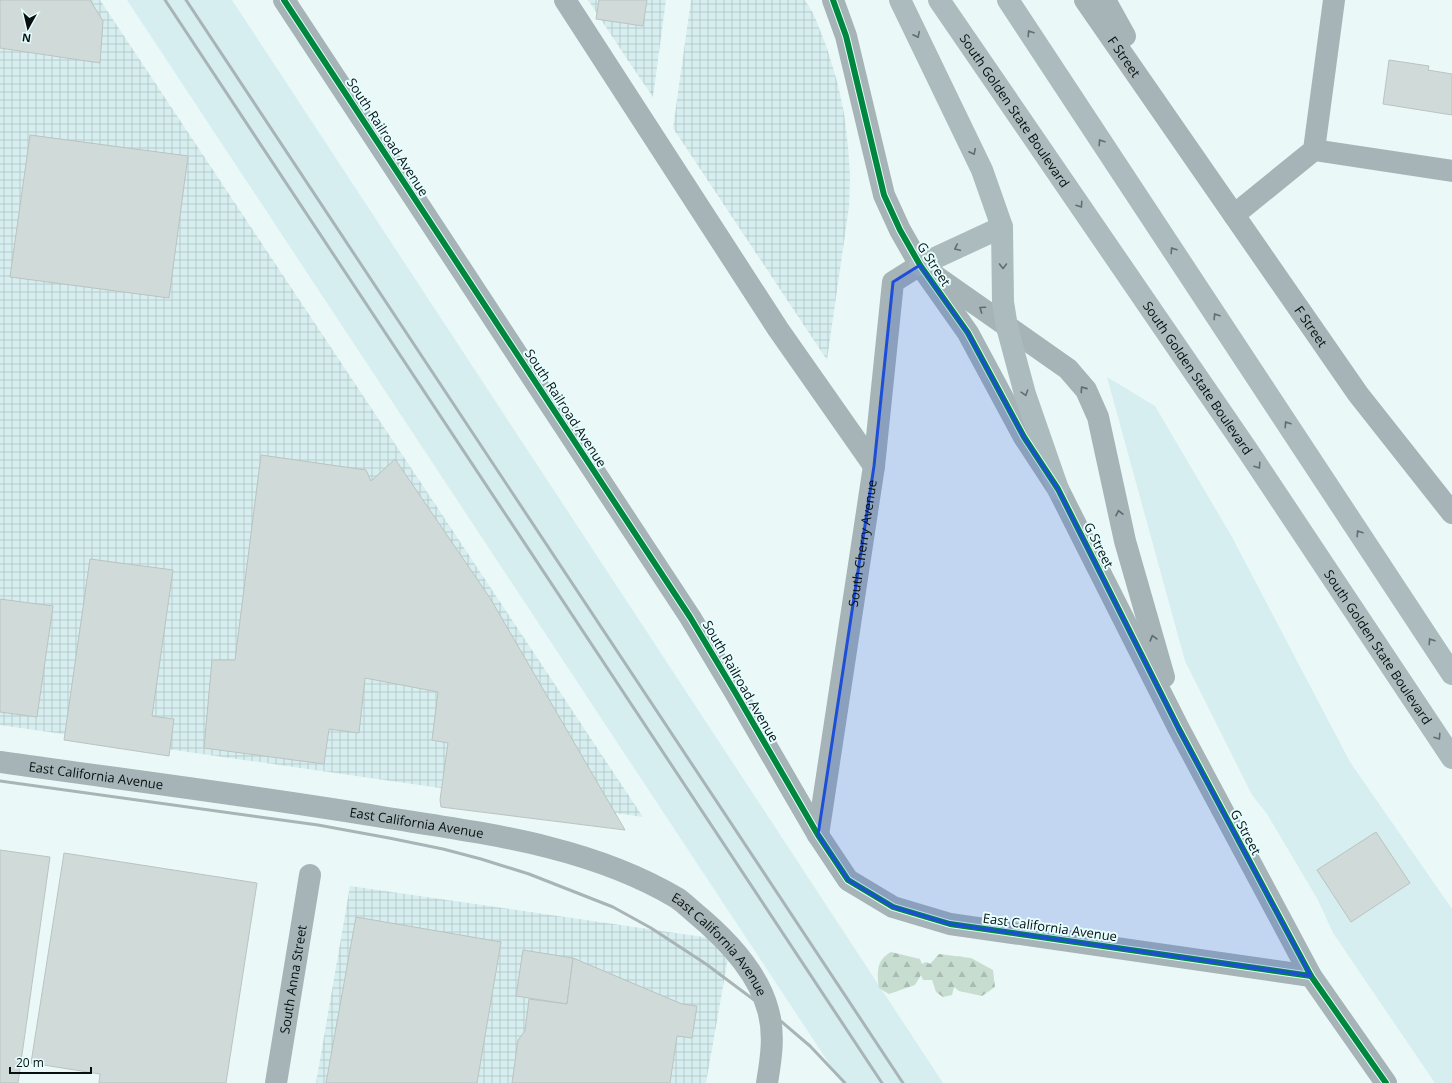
<svg xmlns="http://www.w3.org/2000/svg" width="1452" height="1083" viewBox="0 0 1452 1083" font-family="'Open Sans',sans-serif">
<defs>
<pattern id="industrial-grid" width="8" height="8" patternUnits="userSpaceOnUse"><rect width="8" height="8" fill="#d6eeef"/><path d="M0 4h8M4 0v8" fill="none" stroke="#b6cbcc"/></pattern>
<pattern id="forest-firs" width="22" height="20" patternUnits="userSpaceOnUse"><rect width="22" height="20" fill="#c7ddd0"/><path d="M5 1l3.5 6h-7zM16 11l3.5 6h-7z" fill="#a9bcb1"/></pattern>
</defs>
<rect width="100%" height="100%" fill="#ebf8f8"/>
<!-- built -->
<g fill="#d6eeef">
<polygon points="127,0 232,0 943,1083 842,1083"/>
<polygon points="1107,377 1155,406 1232,537 1350,762 1452,909 1452,1083 1435,1083 1333,933 1318,900 1267,814 1252,795 1185,661"/>
</g>
<!-- industrial -->
<g fill="url(#industrial-grid)">
<polygon points="0,0 100,0 643,817 0,725"/>
<polygon points="588,0 666,0 653,97 627,59"/>
<polygon points="691,0 805,0 814,15 827,48 837,81 844,113 848,145 850,176 849,207 827,360 673,128"/>
<polygon points="350,886 731,941 706,1083 316,1083"/>
</g>
<!-- forest -->
<path fill="url(#forest-firs)" d="M 891,952 L 920,959 L 922,964 L 926,962 L 930,964 L 939,954 L 971,958 L 993,970 L 995,987 L 982,996 L 959,991 L 954,987 L 952,995 L 943,997 L 936,992 L 932,980 L 923,980 L 921,975 L 915,985 L 889,994 L 879,988 C 877,973 876,960 891,952 Z"/>
<!-- building -->
<g fill="#d0dad9" stroke="#bac3c2">
<polygon points="0,0 90,0 103,21 100,63 0,48"/>
<polygon points="599,0 647,0 643,26 596,19"/>
<polygon points="1389,60 1429,66 1428,70 1452,74 1452,115 1383,104"/>
<polygon points="30,135 188,156 169,298 10,277"/>
<polygon points="261,455 366,470 371,481 395,459 490,598 625,830 441,807 440,800 448,743 432,740 438,692 365,678 359,733 329,729 324,764 204,748 212,660 235,660"/>
<polygon points="90,559 173,570 152,716 174,719 169,756 64,740"/>
<polygon points="0,599 53,606 37,717 0,712"/>
<polygon points="1376,832 1410,883 1351,922 1317,870"/>
<polygon points="0,850 50,857 18,1083 0,1083"/>
<polygon points="64,853 257,883 226,1083 99,1083 100,1074 31,1063"/>
<polygon points="356,917 501,942 477,1083 326,1083"/>
<polygon points="523,950 573,958 567,1004 516,996"/>
<polygon points="573,958 682,1004 697,1006 692,1038 677,1036 670,1083 512,1083 518,1040 525,1031 529,999 567,1004"/>
</g>
<g fill="none" stroke-linecap="round" stroke-linejoin="round">
<!-- minor -->
<g stroke="#a6b4b7" stroke-width="22">
<polyline points="284,0 690,617 735,692 818,835 848,880 893,907 950,924 1311,976"/>
<polyline points="565,0 778,329 874,466"/>
<polyline points="833,0 846,36 884,195 900,230 920,265 968,333 1024,437 1058,489 1179,729 1311,976 1386,1083"/>
<path id="s1" d="M 1085,0 L 1358,394 L 1452,513"/>
<polyline points="1105,0 1125,36"/>
<polyline points="1314,150 1452,171"/>
<polyline points="1234,215 1314,150 1334,0"/>
<polyline points="934,275 1068,369 1086,390 1098,417 1125,541 1164,677"/>
<path id="s2" d="M 0,762 C 127,780 255,796 382,817 C 482,833 588,845 677,898 C 683,902 689,908 695,913 C 724,937 758,972 768,1010 C 775,1034 771,1059 767,1083"/>
<path id="s3" d="M 818,835 L 874,466 L 893,282 L 920,265"/>
<path id="s4" d="M 276,1083 L 310,875"/>
</g>
<!-- highway -->
<g stroke="#acbcbe" stroke-width="22">
<polyline points="900,0 982,170 1002,227 920,265"/>
<path id="s5" d="M 939,0 L 1248,451 L 1452,758"/>
<polyline points="1008,0 1452,674"/>
<polyline points="1002,227 1003,302 1007,327 1025,394 1058,489"/>
</g>
<!-- rail -->
<g stroke="#a8b4b6" stroke-width="3">
<polyline points="165,0 882,1083"/>
<polyline points="186,0 903,1083"/>
<polyline points="0,781 318,825 389,838 443,849 481,859 529,874 613,907 651,928 706,964 769,1011 810,1046 845,1083"/>
</g>
<defs>
<g id="cycleway">
<polyline points="284,0 690,617 735,692 818,835 848,880 893,907 950,924 1311,976"/>
<polyline points="833,0 846,36 884,195 900,230 920,265 968,333 1024,437 1058,489 1179,729 1311,976 1386,1083"/>
</g>
</defs>
<!-- cycleway casing -->
<use href="#cycleway" stroke="#e5fdfe" stroke-width="8"/>
<!-- cycleway -->
<use href="#cycleway" stroke="#00873e" stroke-width="6"/>
</g>
<!-- one-way arrows -->
<defs><path id="oneway-chevron" d="M-2-3.5L2.5 0L-2 3.5" fill="none" stroke-width="1.6" stroke-linecap="round" stroke-linejoin="round"/></defs>
<g stroke="#626e6f">
<use href="#oneway-chevron" transform="translate(1030 33) rotate(-123)"/>
<use href="#oneway-chevron" transform="translate(917 35) rotate(64)"/>
<use href="#oneway-chevron" transform="translate(1101 142) rotate(-123)"/>
<use href="#oneway-chevron" transform="translate(973 152) rotate(64)"/>
<use href="#oneway-chevron" transform="translate(1080 205) rotate(56)"/>
<use href="#oneway-chevron" transform="translate(957 248) rotate(155)"/>
<use href="#oneway-chevron" transform="translate(1173 250) rotate(-123)"/>
<use href="#oneway-chevron" transform="translate(1003 266) rotate(90)"/>
<use href="#oneway-chevron" transform="translate(1216 316) rotate(-123)"/>
<use href="#oneway-chevron" transform="translate(1025 393) rotate(73)"/>
<use href="#oneway-chevron" transform="translate(1287 424) rotate(-123)"/>
<use href="#oneway-chevron" transform="translate(1258 466) rotate(56)"/>
<use href="#oneway-chevron" transform="translate(1359 533) rotate(-123)"/>
<use href="#oneway-chevron" transform="translate(1431 641) rotate(-123)"/>
<use href="#oneway-chevron" transform="translate(1438 737) rotate(56)"/>
</g>
<g stroke="#5e6a6b">
<use href="#oneway-chevron" transform="translate(982 309) rotate(-145)"/>
<use href="#oneway-chevron" transform="translate(1083 389) rotate(-125)"/>
<use href="#oneway-chevron" transform="translate(1119 513) rotate(-102)"/>
<use href="#oneway-chevron" transform="translate(1153 638) rotate(-106)"/>
</g>
<!-- marked area -->
<path fill="#1d4ed8" fill-opacity="0.2" stroke="#1d4ed8" stroke-width="3" stroke-linejoin="round" d="M 920,265 L 968,333 L 1024,437 L 1058,489 L 1179,729 L 1311,976 L 950,924 L 893,907 L 848,880 L 818,835 L 874,466 L 893,282 Z"/>
<g text-anchor="middle" dominant-baseline="central" stroke-width="4" stroke-linejoin="round" paint-order="stroke">
<!-- street labels -->
<g font-size="13" fill="#070f0f" stroke="#e5fdfe">
<text stroke="none"><textPath href="#s1" startOffset="69">F Street</textPath></text>
<text stroke="none"><textPath href="#s5" startOffset="134">South Golden State Boulevard</textPath></text>
<text transform="translate(388 137) rotate(57)">South Railroad Avenue</text>
<text transform="translate(934 264) rotate(57)">G Street</text>
<text stroke="none"><textPath href="#s1" startOffset="397">F Street</textPath></text>
<text stroke="none"><textPath href="#s5" startOffset="458">South Golden State Boulevard</textPath></text>
<text transform="translate(566 408) rotate(57)">South Railroad Avenue</text>
<text stroke="none"><textPath href="#s3" startOffset="295">South Cherry Avenue</textPath></text>
<text transform="translate(1099 545) rotate(63)">G Street</text>
<text stroke="none"><textPath href="#s5" startOffset="782">South Golden State Boulevard</textPath></text>
<text transform="translate(741 681) rotate(60)">South Railroad Avenue</text>
<text stroke="none"><textPath href="#s2" startOffset="97">East California Avenue</textPath></text>
<text stroke="none"><textPath href="#s2" startOffset="421">East California Avenue</textPath></text>
<text transform="translate(1246 832) rotate(62)">G Street</text>
<text transform="translate(1050 927) rotate(8)">East California Avenue</text>
<text stroke="none"><textPath href="#s2" startOffset="757">East California Avenue</textPath></text>
<text stroke="none"><textPath href="#s4" startOffset="105">South Anna Street</textPath></text>
</g>
</g>
<!-- north arrow -->
<g transform="translate(28 28) rotate(188)" stroke="#e5fdfe" stroke-width="3" paint-order="stroke">
<path d="M0-3L7 15L0 10L-7 15Z" fill="#070f0f"/>
<text y="-6" font-size="11" font-weight="bold" text-anchor="middle" fill="#070f0f">N</text>
</g>
<!-- scale -->
<path d="M10 1067v6h81v-6" fill="none" stroke="#070f0f" stroke-width="2"/>
<text x="16" y="1067" font-size="12" fill="#070f0f" stroke="#e5fdfe" stroke-width="3" paint-order="stroke">20 m</text>
</svg>
